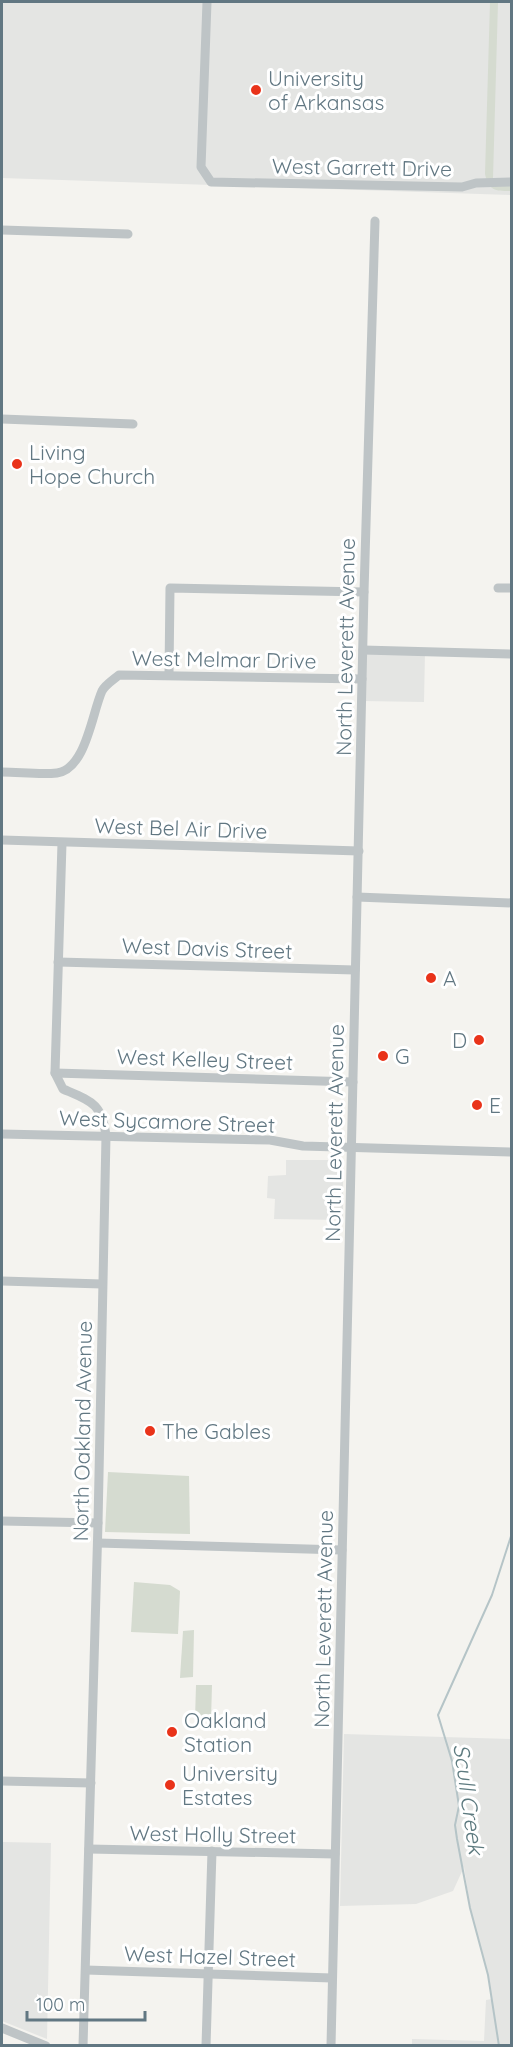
<svg xmlns="http://www.w3.org/2000/svg" width="513" height="2047" viewBox="0 0 513 2047" font-family="Quicksand,sans-serif">
<rect width="100%" height="100%" fill="#f4f3ef"/>
<!-- built -->
<g fill="#e4e5e3">
<polygon points="2,2 511,2 511,195 2,178"/>
<polygon points="363,650 425,652 424,702 362,701"/>
<polygon points="286,1160 337,1160 343,1164 343,1220 274,1219 275,1199 267,1198 268,1176 286,1175"/>
<polygon points="344,1734 511,1739 511,2045 412,2045 412,2039 484,2041 486,2000 492,1999 488,1975 470,1908 464,1867 453,1891 416,1904 340,1906"/>
<polygon points="2,1822 3,1842 51,1843 47,2039 2,2021"/>
</g>
<!-- green -->
<g fill="#d5dbd0">
<path d="M 490,2 L 498,2 L 493,178 L 503,186 L 511,186 L 511,191 C 495,191 489,191 485,174 Z"/>
<polygon points="108,1472 189,1476 190,1534 105,1532"/>
<polygon points="134,1582 170,1585 180,1591 178,1634 131,1632"/>
<polygon points="194,1630 193,1677 180,1678 183,1631"/>
<polygon points="196,1685 212,1685 211,1720 195,1719"/>
</g>
<g fill="none" stroke-linecap="round" stroke-linejoin="round">
<!-- stream -->
<polyline stroke="#b5c4c7" stroke-width="2" points="499,2046 488,1975 470,1908 457,1839 455,1825 459,1806 452,1761 438,1715 492,1595 512,1533"/>
<!-- minor -->
<g stroke="#bec4c6" stroke-width="9">
<polyline points="207,2 201,167 211,182 462,187 476,183 512,182"/>
<polyline points="2,230 128,234"/>
<polyline points="2,419 133,424"/>
<polyline points="498,588 512,588"/>
<polyline points="363,650 512,654"/>
<polyline points="169,674 170,588 364,592"/>
<path d="M 2,772 C 19,772 40,775 57,773 C 86,769 92,713 102,691 C 105,685 113,680 119,675 L 362,679"/>
<polyline points="2,840 359,851"/>
<path d="M 62,843 L 55,1073 L 63,1089 C 91,1101 102,1103 106,1136 L 98,1523 L 83,2046"/>
<polyline points="357,897 512,903"/>
<polyline points="58,962 355,970"/>
<polyline points="55,1073 353,1082"/>
<polyline points="2,1134 270,1140 303,1146 512,1152"/>
<polyline points="2,1281 102,1284"/>
<polyline points="2,1521 98,1523"/>
<polyline points="98,1543 342,1550"/>
<polyline points="2,1781 91,1783"/>
<polyline points="89,1849 335,1854"/>
<polyline points="86,1970 332,1978"/>
<polyline points="2,2028 46,2046"/>
<polyline points="206,2046 212,1851"/>
<polyline points="331,2046 364,592 375,221"/>
</g>
</g>
<!-- markers -->
<g fill="#e9331a" stroke="#fff" stroke-width="2">
<circle cx="256" cy="90" r="6"/>
<circle cx="17" cy="464" r="6"/>
<circle cx="431" cy="978" r="6"/>
<circle cx="479" cy="1040" r="6"/>
<circle cx="383" cy="1056" r="6"/>
<circle cx="477" cy="1105" r="6"/>
<circle cx="150" cy="1431" r="6"/>
<circle cx="172" cy="1732" r="6"/>
<circle cx="170" cy="1785" r="6"/>
</g>
<g text-anchor="middle" dominant-baseline="central" stroke-width="6" stroke-linejoin="round" paint-order="stroke">
<!-- poi labels -->
<g font-size="21" fill="#617782" stroke="#fff" text-anchor="start">
<text x="268" y="78">University<tspan x="268" dy="24">of Arkansas</tspan></text>
<text x="29" y="452">Living<tspan x="29" dy="24">Hope Church</tspan></text>
<text x="443" y="978">A</text>
<text x="467" y="1040" text-anchor="end">D</text>
<text x="395" y="1056">G</text>
<text x="489" y="1105">E</text>
<text x="162" y="1431">The Gables</text>
<text x="184" y="1720">Oakland<tspan x="184" dy="24">Station</tspan></text>
<text x="182" y="1773">University<tspan x="182" dy="24">Estates</tspan></text>
</g>
<!-- street labels -->
<g font-size="21" fill="#617782" stroke="#fff">
<text transform="translate(362 167) rotate(1)">West Garrett Drive</text>
<text transform="translate(345 647) rotate(-89)">North Leverett Avenue</text>
<text transform="translate(224 659) rotate(1)">West Melmar Drive</text>
<text transform="translate(181 828) rotate(2)">West Bel Air Drive</text>
<text transform="translate(207 948) rotate(2)">West Davis Street</text>
<text transform="translate(205 1059) rotate(2)">West Kelley Street</text>
<text transform="translate(167 1121) rotate(2)">West Sycamore Street</text>
<text transform="translate(334 1133) rotate(-89)">North Leverett Avenue</text>
<text transform="translate(82 1431) rotate(-89)">North Oakland Avenue</text>
<text transform="translate(323 1619) rotate(-89)">North Leverett Avenue</text>
<text transform="translate(213 1834) rotate(1)">West Holly Street</text>
<text transform="translate(210 1956) rotate(2)">West Hazel Street</text>
</g>
<!-- water labels -->
<g font-size="22" font-style="italic" fill="#5d7a7f" stroke="#fff">
<text transform="translate(469 1799) rotate(82)">Scull Creek</text>
</g>
</g>
<!-- border -->
<rect width="513" height="2047" fill="none" stroke="#617782" stroke-width="6"/>
<!-- scale -->
<path d="M27 2011v9h118v-9" fill="none" stroke="#617782" stroke-width="3"/>
<text x="36" y="2011" font-size="18" fill="#617782" stroke="#ffffff" stroke-width="4.5" paint-order="stroke">100 m</text>
</svg>
